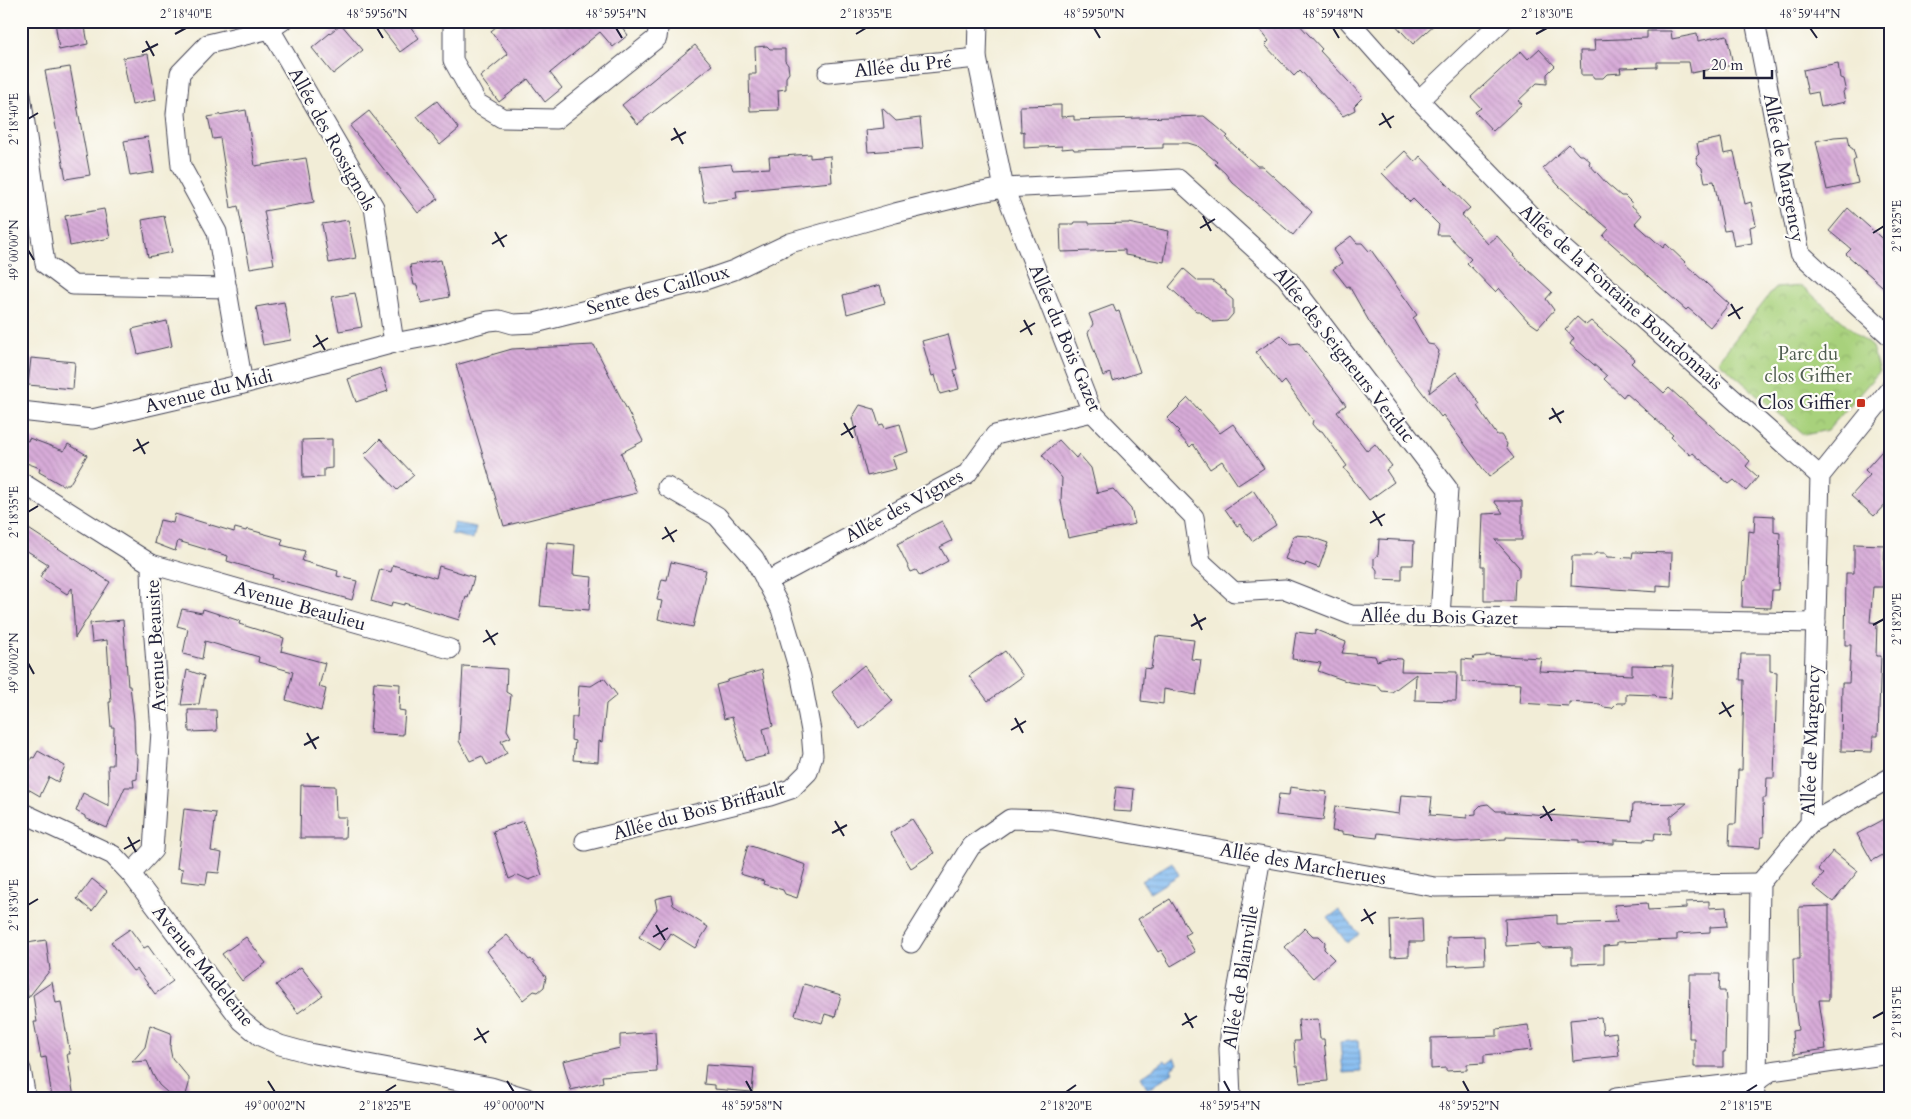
<svg xmlns="http://www.w3.org/2000/svg" width="1911" height="1119" viewBox="0 0 1911 1119" font-family="Cardo,serif">
<defs>
<pattern id="park-crowns" width="20" height="18" patternUnits="userSpaceOnUse" patternTransform="scale(1.25)"><rect width="20" height="18" fill="#a8d17c"/><path d="M2 6a3 3 0 1 1 6 0M12 15a3 3 0 1 1 6 0" fill="none" stroke="#90b36c"/></pattern>
<pattern id="water-rules" width="6" height="5" patternUnits="userSpaceOnUse" patternTransform="scale(1.25)"><rect width="6" height="5" fill="#80b9f0"/><path d="M0 2.5h6" fill="none" stroke="#6896c4"/></pattern>
<pattern id="building-back-hatch" width="6" height="6" patternUnits="userSpaceOnUse" patternTransform="scale(1.25)"><rect width="6" height="6" fill="#d7abd8"/><path d="M-1 5l2 2M0 0l6 6M5-1l2 2" fill="none" stroke="#b893ba"/></pattern>
</defs>
<rect width="100%" height="100%" fill="#fdfcf7"/>
<filter id="ink" filterUnits="userSpaceOnUse"><feTurbulence type="fractalNoise" baseFrequency=".02" numOctaves="2"/><feDisplacementMap in="SourceGraphic" scale="10" xChannelSelector="R" yChannelSelector="G"/><feConvolveMatrix kernelMatrix="1 2 1 2 8 2 1 2 1" color-interpolation-filters="sRGB"/></filter>
<filter id="wash" filterUnits="userSpaceOnUse"><feTurbulence type="fractalNoise" baseFrequency=".0096" numOctaves="4" result="noise"/><feDisplacementMap in="SourceGraphic" scale="20" xChannelSelector="R" yChannelSelector="G"/><feGaussianBlur stdDeviation="1.12" result="paint"/><feColorMatrix in="noise" values="0 0 0 0 0 0 0 0 0 0 0 0 0 0 0 0 0 1.4 0 .05"/><feComposite in="paint" operator="in"/></filter>
<g filter="url(#wash)">
<rect width="100%" height="100%" fill="#f2edd7"/>
<!-- park -->
<polygon fill="url(#park-crowns)" stroke="#657a5c" points="1802,286 1872,347 1879,372 1828,430 1804,435 1718,361 1775,288"/>
<!-- water -->
<g fill="url(#water-rules)" stroke="#516e96">
<polygon points="454,523 476,527 473,539 451,534"/>
<polygon points="1172,862 1179,875 1150,893 1142,881"/>
<polygon points="1339,910 1359,934 1347,943 1328,918"/>
<polygon points="1359,1040 1361,1072 1343,1073 1340,1042"/>
<polygon points="1175,1057 1178,1064 1171,1069 1173,1072 1148,1089 1141,1077 1165,1060 1167,1063"/>
</g>
<g id="blocks">
<!-- building -->
<g fill="url(#building-back-hatch)">
<polygon points="55,21 84,21 88,44 59,50"/>
<polygon points="376,21 406,21 419,38 400,52"/>
<polygon points="503,21 617,21 628,35 613,47 600,32 550,73 562,88 545,102 528,79 499,102 480,77 508,54 491,31"/>
<polygon points="1253,21 1296,21 1322,49 1320,51 1363,97 1354,106 1355,110 1343,116 1300,70 1294,76 1265,45 1269,41"/>
<polygon points="1392,21 1438,21 1413,44"/>
<polygon points="341,24 363,50 333,74 312,48"/>
<polygon points="1647,31 1671,31 1672,39 1697,34 1698,41 1727,35 1733,65 1691,73 1689,62 1657,62 1657,67 1620,68 1621,73 1607,74 1603,78 1594,78 1592,75 1581,75 1580,51 1595,51 1594,40 1647,38"/>
<polygon points="695,45 712,65 638,124 622,105"/>
<polygon points="767,46 770,49 785,49 785,61 788,65 789,73 786,77 786,89 778,90 779,110 750,111 749,74 756,74 755,47"/>
<polygon points="1539,49 1555,66 1547,74 1547,84 1537,83 1518,101 1522,104 1493,131 1475,112 1481,108 1471,97 1521,51 1528,59"/>
<polygon points="148,54 156,100 132,105 123,58"/>
<polygon points="1838,63 1840,78 1844,79 1846,88 1843,92 1845,102 1821,107 1818,92 1808,94 1803,70"/>
<polygon points="70,67 90,175 66,179 45,71"/>
<polygon points="437,101 459,129 440,145 417,116"/>
<polygon points="1061,105 1061,117 1074,116 1074,120 1204,116 1228,136 1226,138 1257,166 1262,166 1312,212 1293,235 1232,182 1225,173 1215,164 1217,162 1198,146 1188,143 1163,143 1163,148 1074,150 1073,148 1062,149 1062,146 1024,148 1024,131 1021,132 1020,106"/>
<polygon points="882,108 896,121 920,118 923,148 868,152 866,130 884,128"/>
<polygon points="246,110 255,166 306,158 314,202 264,211 274,264 250,268 238,206 231,208 220,138 213,139 208,117"/>
<polygon points="369,111 438,199 418,213 350,126"/>
<polygon points="1848,136 1850,147 1853,149 1856,159 1853,161 1858,183 1827,190 1816,141 1834,137"/>
<polygon points="148,137 154,172 130,176 124,141"/>
<polygon points="1721,138 1724,154 1734,152 1745,204 1751,202 1756,225 1750,227 1752,243 1734,246 1731,230 1724,231 1714,181 1705,182 1702,168 1698,164 1696,157 1699,154 1697,143"/>
<polygon points="1569,144 1579,155 1583,155 1590,161 1589,164 1607,184 1621,196 1625,196 1631,202 1632,206 1642,215 1635,223 1663,248 1666,244 1685,262 1684,263 1729,304 1710,327 1688,308 1686,310 1603,236 1609,229 1559,186 1543,168"/>
<polygon points="1405,151 1415,162 1420,156 1470,208 1462,215 1488,244 1497,236 1514,255 1513,256 1552,292 1546,299 1554,310 1538,328 1528,321 1499,288 1495,292 1467,263 1471,259 1448,235 1437,235 1439,225 1413,199 1410,202 1382,173"/>
<polygon points="810,154 810,158 830,156 832,182 746,190 736,191 737,198 704,202 698,167 731,164 733,170 770,168 769,157"/>
<polygon points="1848,208 1890,246 1890,293 1846,254 1851,249 1829,231"/>
<polygon points="104,209 110,238 70,246 65,216"/>
<polygon points="164,216 172,252 148,257 142,220"/>
<polygon points="348,220 356,258 329,263 322,224"/>
<polygon points="1075,222 1089,222 1089,224 1128,223 1169,231 1164,262 1125,255 1125,250 1061,252 1060,224 1074,224"/>
<polygon points="1351,236 1357,243 1362,243 1369,251 1371,250 1417,315 1413,318 1428,344 1434,345 1439,351 1429,393 1456,372 1480,404 1477,406 1497,435 1501,435 1507,444 1506,448 1514,458 1489,477 1443,415 1441,417 1393,354 1370,323 1349,286 1347,287 1333,269 1342,263 1333,250"/>
<polygon points="441,260 449,297 421,303 417,285 414,285 410,265"/>
<polygon points="1184,269 1198,281 1212,281 1226,291 1226,294 1233,300 1233,314 1227,321 1213,322 1200,311 1196,311 1169,287"/>
<polygon points="880,285 885,303 847,314 843,295"/>
<polygon points="355,293 362,327 339,331 332,297"/>
<polygon points="284,302 291,340 263,345 256,307"/>
<polygon points="1113,305 1116,312 1119,311 1140,372 1113,381 1111,373 1103,376 1088,333 1093,324 1089,314"/>
<polygon points="1577,317 1586,325 1591,321 1635,359 1631,363 1664,393 1669,388 1750,461 1746,466 1758,477 1746,491 1734,480 1729,484 1693,453 1690,455 1671,437 1673,435 1626,393 1623,397 1604,379 1607,376 1570,344 1574,338 1565,330"/>
<polygon points="167,321 172,346 138,354 132,329"/>
<polygon points="948,334 957,369 954,370 959,389 940,394 935,375 932,376 922,341"/>
<polygon points="1281,335 1290,344 1299,343 1346,405 1337,412 1367,451 1375,444 1392,466 1386,470 1394,482 1369,500 1344,468 1347,466 1322,431 1317,430 1312,424 1313,420 1285,381 1281,385 1256,352"/>
<polygon points="594,345 643,441 621,453 637,493 504,526 456,365 512,349"/>
<polygon points="31,358 75,362 73,389 28,385"/>
<polygon points="380,368 388,391 356,402 348,379"/>
<polygon points="1188,398 1220,433 1233,424 1264,468 1238,485 1222,461 1210,469 1193,444 1190,447 1177,433 1179,431 1167,419"/>
<polygon points="860,405 874,409 879,425 883,424 885,428 900,424 908,452 892,457 896,469 867,476 852,418"/>
<polygon points="29,438 64,451 68,444 87,455 69,485 62,485 39,472 40,468 21,461 21,439 28,441"/>
<polygon points="332,439 332,468 324,469 324,477 303,478 302,440"/>
<polygon points="380,439 414,475 397,490 364,455"/>
<polygon points="1059,440 1076,458 1079,454 1091,468 1097,493 1113,489 1131,509 1135,524 1068,538 1061,501 1062,478 1042,455"/>
<polygon points="1890,442 1890,499 1874,516 1851,496 1870,475 1865,470"/>
<polygon points="1253,490 1276,525 1252,541 1240,524 1237,526 1225,509"/>
<polygon points="1494,501 1522,501 1522,540 1495,540 1519,567 1519,577 1515,580 1514,601 1484,601 1484,566 1481,566 1483,514 1503,513"/>
<polygon points="175,514 234,532 235,528 246,531 247,529 283,539 281,545 305,551 302,561 338,571 337,576 357,581 352,600 272,578 273,575 227,561 228,556 178,541 175,551 154,543 160,520 173,523"/>
<polygon points="1755,515 1774,516 1774,532 1780,533 1778,590 1772,590 1771,608 1742,607 1743,581 1746,580 1749,531 1754,532"/>
<polygon points="942,521 952,541 940,547 948,561 920,576 916,570 911,572 897,544"/>
<polygon points="21,524 110,582 75,638 72,588 67,594 40,577 48,564 21,547"/>
<polygon points="1294,535 1308,536 1328,543 1319,568 1306,563 1305,566 1285,559"/>
<polygon points="1379,539 1414,541 1413,565 1402,565 1402,580 1377,579 1377,570 1374,566 1374,558 1378,555"/>
<polygon points="547,542 575,545 573,575 592,577 589,610 540,606"/>
<polygon points="1854,544 1885,545 1883,587 1873,587 1870,622 1877,623 1876,656 1881,656 1878,736 1873,736 1872,752 1841,751 1842,683 1849,683 1851,645 1845,645 1846,573 1854,573"/>
<polygon points="1633,552 1672,553 1671,586 1657,585 1657,592 1571,586 1572,556 1592,556 1596,553 1605,553 1608,557 1632,558"/>
<polygon points="671,562 706,570 693,627 658,619 662,601 657,600 662,579 667,580"/>
<polygon points="393,565 436,578 439,566 474,577 468,598 466,597 459,620 404,603 404,605 392,602 391,607 371,601 380,569 391,572"/>
<polygon points="182,609 202,613 203,609 240,621 239,624 284,638 281,651 325,663 319,687 326,689 321,711 286,700 293,672 258,662 259,657 205,641 202,659 183,654 188,629 177,626"/>
<polygon points="123,620 128,686 130,686 134,720 135,753 138,758 137,779 133,780 134,787 125,787 107,828 85,818 85,816 76,811 83,793 109,806 108,765 113,765 114,727 111,727 109,702 111,702 107,640 92,642 90,623"/>
<polygon points="1316,630 1346,642 1342,653 1375,656 1377,661 1387,658 1402,659 1401,671 1457,672 1456,701 1415,700 1416,674 1392,692 1382,691 1378,686 1349,682 1318,671 1321,663 1292,659 1296,632 1314,634"/>
<polygon points="1156,636 1194,640 1191,659 1201,660 1196,695 1164,689 1163,704 1141,701 1144,668 1151,669"/>
<polygon points="1005,651 1023,676 988,701 969,676"/>
<polygon points="1741,654 1770,654 1770,671 1777,672 1774,778 1767,778 1766,798 1763,798 1764,837 1761,837 1760,848 1729,846 1730,824 1736,824 1738,770 1742,770 1744,680 1740,680"/>
<polygon points="1486,655 1541,658 1539,671 1632,675 1632,665 1673,666 1670,699 1658,698 1655,695 1626,694 1626,703 1617,703 1612,708 1603,707 1600,704 1569,702 1569,706 1519,703 1521,684 1462,682 1462,659 1473,660 1474,657 1486,656"/>
<polygon points="864,665 893,701 860,729 832,692"/>
<polygon points="463,666 507,669 506,692 511,695 507,730 511,737 501,741 507,753 487,765 482,756 470,761 459,741"/>
<polygon points="187,670 204,676 199,704 181,705"/>
<polygon points="762,670 773,726 763,729 769,755 745,761 732,717 724,719 716,685 727,682 728,680"/>
<polygon points="604,678 617,695 606,704 602,742 599,741 598,762 573,760 575,741 571,740 572,717 577,717 579,685 591,686"/>
<polygon points="374,682 400,684 399,710 405,711 403,735 370,733"/>
<polygon points="188,710 216,710 217,731 189,732"/>
<polygon points="38,751 65,766 58,782 49,777 40,796 21,785 25,777 23,776 32,757 34,758"/>
<polygon points="301,785 335,786 336,817 346,817 345,838 300,838"/>
<polygon points="1116,787 1134,789 1132,812 1113,811"/>
<polygon points="1290,787 1327,792 1323,820 1276,815 1279,794 1289,795"/>
<polygon points="1401,795 1432,797 1430,815 1467,818 1467,815 1476,814 1476,810 1481,805 1488,804 1496,811 1505,811 1505,812 1632,821 1633,804 1687,803 1670,817 1670,834 1655,833 1654,840 1644,839 1644,841 1614,840 1614,844 1579,843 1579,840 1506,837 1506,839 1455,842 1378,833 1377,838 1342,834 1342,832 1332,831 1335,806 1399,814"/>
<polygon points="184,809 216,813 211,851 222,853 219,873 208,872 206,884 181,881 183,869 177,868"/>
<polygon points="1890,816 1890,851 1872,861 1857,834"/>
<polygon points="912,819 934,853 911,868 890,833"/>
<polygon points="523,821 542,875 529,880 518,875 509,879 493,831"/>
<polygon points="748,845 806,865 797,898 785,894 783,890 763,884 764,881 740,874"/>
<polygon points="1833,851 1858,871 1833,902 1813,886 1824,874 1818,869"/>
<polygon points="92,879 107,891 92,911 77,899"/>
<polygon points="671,895 673,905 708,927 695,948 671,933 660,950 639,937 657,909 655,899"/>
<polygon points="1170,899 1190,932 1185,935 1195,952 1171,966 1161,950 1158,952 1138,919"/>
<polygon points="1709,901 1709,908 1726,907 1727,926 1710,927 1710,932 1677,934 1677,940 1617,942 1617,945 1604,946 1604,963 1572,964 1572,947 1542,948 1539,944 1506,946 1505,919 1557,915 1557,924 1617,922 1614,905 1647,903 1648,910 1686,908 1686,902"/>
<polygon points="1829,906 1829,1000 1819,1000 1826,1049 1794,1054 1792,1031 1798,1030 1794,997 1793,959 1800,959 1799,907"/>
<polygon points="1422,918 1423,942 1409,942 1409,956 1391,957 1390,920"/>
<polygon points="1305,928 1313,936 1319,936 1325,942 1324,949 1334,959 1313,978 1285,947"/>
<polygon points="130,929 144,948 148,946 173,981 155,994 137,969 133,971 111,942"/>
<polygon points="507,935 529,960 531,959 546,977 544,987 538,992 534,991 523,1000 487,951"/>
<polygon points="1484,936 1485,964 1448,966 1447,937"/>
<polygon points="246,937 266,963 242,981 222,954"/>
<polygon points="46,940 50,970 28,998 21,956 21,944"/>
<polygon points="301,967 323,995 298,1013 276,985"/>
<polygon points="1690,974 1720,974 1719,991 1725,991 1726,1000 1725,1052 1723,1052 1723,1067 1694,1067 1694,1038 1689,1038"/>
<polygon points="52,982 56,1003 61,1002 70,1054 67,1054 74,1098 52,1098 46,1057 41,1058 34,1022 37,1022 33,995"/>
<polygon points="804,984 841,995 835,1017 825,1014 822,1023 795,1015"/>
<polygon points="1601,1017 1603,1034 1616,1032 1619,1056 1573,1061 1570,1020"/>
<polygon points="1318,1019 1320,1039 1324,1039 1328,1081 1300,1083 1298,1066 1296,1066 1294,1041 1300,1041 1298,1020"/>
<polygon points="150,1025 171,1033 170,1048 172,1058 189,1078 189,1084 185,1098 178,1098 168,1093 159,1085 153,1075 147,1061 132,1062 145,1047"/>
<polygon points="1528,1025 1532,1050 1484,1055 1484,1063 1467,1064 1467,1070 1446,1071 1446,1068 1431,1069 1431,1038 1497,1036 1497,1029"/>
<polygon points="655,1032 657,1072 602,1076 603,1082 571,1090 563,1061 620,1048 620,1035"/>
<polygon points="706,1065 754,1068 752,1092 714,1089 714,1085 704,1084"/>
</g>
</g>
</g>
<g filter="url(#ink)">
<use href="#blocks" fill-opacity="0" stroke="#414052" stroke-width="1"/>
<g fill="none" stroke-linecap="round" stroke-linejoin="round">
<defs>
<g id="street">
<polyline points="453,21 453,60 477,103 502,118 556,119 657,38 659,21"/>
<polyline points="978,21 977,58 1004,188 1092,412 1194,517 1201,562 1234,592 1285,589 1351,615 1816,623"/>
<polyline points="1349,21 1419,100 1557,243 1820,476"/>
<polyline points="1755,21 1800,253 1890,336"/>
<polyline points="270,29 374,207 394,343"/>
<polyline points="828,73 977,58"/>
<polyline points="21,95 45,264 73,285 227,288"/>
<polyline points="1419,100 1502,21"/>
<polyline points="243,384 217,232 181,166 176,114 180,73 208,44 270,29 282,21"/>
<polyline points="21,411 92,419 243,384 394,343 441,334 489,321 499,320 513,324 535,323 705,280 734,270 790,243 895,213 976,193 1004,188 1178,179 1286,277 1448,489 1440,617"/>
<polyline points="21,482 151,564 152,611 161,731 153,850 131,874"/>
<polyline points="151,564 450,649"/>
<polyline points="766,582 967,474 995,435 1092,412"/>
<polyline points="21,812 113,855 131,874 242,1021 260,1036 280,1045 309,1053 491,1087 527,1098"/>
<polyline points="1810,823 1890,778"/>
<polyline points="585,841 770,796 791,789 808,772 813,755 811,731 801,677 781,609 754,558 717,516 667,487"/>
<polyline points="911,943 971,846 1010,819 1053,820 1435,887 1760,883"/>
<polyline points="21,1069 26,1098"/>
<polyline points="1231,1098 1229,1049 1231,1026 1261,857"/>
<polyline points="1616,1098 1757,1081 1771,1071 1890,1054"/>
<polyline points="1753,1098 1757,1081 1760,883 1810,823 1820,476 1890,389"/>
</g>
</defs>
<!-- street casing -->
<use href="#street" stroke="#414052" stroke-width="21"/>
<!-- street -->
<use href="#street" stroke="#fff" stroke-width="19"/>
</g>
</g>
<!-- ticks -->
<path fill="none" stroke="#22223b" stroke-width="2" d="M 377,28 L 383,38M 616,28 L 622,38M 1094,28 L 1100,38M 1333,28 L 1339,38M 1810,28 L 1817,38M 175,34 L 186,28M 856,34 L 866,28M 1536,34 L 1547,28M 146,41 L 154,56M 142,52 L 158,44M 1382,113 L 1391,128M 28,119 L 38,113M 1379,125 L 1394,116M 674,128 L 683,144M 671,140 L 686,132M 1203,216 L 1211,231M 1200,228 L 1215,219M 495,232 L 504,247M 1873,233 L 1884,226M 492,244 L 507,235M 28,250 L 34,260M 1731,304 L 1740,319M 1728,316 L 1743,307M 1024,320 L 1032,335M 1020,332 L 1035,323M 316,335 L 325,350M 313,347 L 328,338M 1552,408 L 1561,423M 1549,419 L 1564,411M 844,423 L 853,438M 841,435 L 856,426M 137,439 L 145,454M 133,451 L 149,442M 1373,511 L 1382,526M 28,512 L 38,506M 1370,523 L 1385,514M 665,527 L 674,542M 662,539 L 677,530M 1194,614 L 1202,630M 1873,625 L 1884,619M 1191,626 L 1206,618M 486,630 L 495,645M 483,642 L 498,633M 28,663 L 34,674M 1722,702 L 1731,717M 1719,714 L 1734,705M 1015,718 L 1023,733M 1011,730 L 1026,721M 307,733 L 316,749M 304,745 L 319,737M 1543,806 L 1552,821M 1540,818 L 1555,809M 835,821 L 844,836M 832,833 L 847,825M 128,837 L 136,852M 124,849 L 140,840M 28,905 L 38,899M 1364,909 L 1373,924M 1361,921 L 1376,912M 656,925 L 665,940M 653,937 L 668,928M 1185,1013 L 1193,1028M 1873,1018 L 1884,1012M 1182,1025 L 1197,1016M 477,1028 L 486,1043M 474,1040 L 489,1031M 268,1081 L 275,1092M 507,1081 L 514,1092M 746,1081 L 752,1092M 1224,1081 L 1230,1092M 1463,1081 L 1469,1092M 385,1092 L 396,1085M 1066,1092 L 1076,1085M 1746,1092 L 1757,1085"/>
<!-- markers -->
<rect fill="#c8321e" stroke="#fdfcf7" stroke-width="2" x="1856" y="398" width="10" height="10" rx="2.5"/>
<g text-anchor="middle" dominant-baseline="central" stroke-width="4.5" stroke-linejoin="round" paint-order="stroke">
<!-- street labels -->
<g font-size="19" fill="#22223b" stroke="#fdfcf7">
<text transform="translate(903 66) rotate(-6)">Allée du Pré</text>
<text transform="translate(332 139) rotate(61)">Allée des Rossignols</text>
<text transform="translate(1784 168) rotate(79)">Allée de Margency</text>
<text transform="translate(658 290) rotate(-15)">Sente des Cailloux</text>
<text transform="translate(1621 297) rotate(42)">Allée de la Fontaine Bourdonnais</text>
<text transform="translate(1065 338) rotate(67)">Allée du Bois Gazet</text>
<text transform="translate(1344 355) rotate(52)">Allée des Seigneurs Verduc</text>
<text transform="translate(209 391) rotate(-14)">Avenue du Midi</text>
<text transform="translate(904 506) rotate(-29)">Allée des Vignes</text>
<text transform="translate(300 606) rotate(16)">Avenue Beaulieu</text>
<text transform="translate(1439 617) rotate(1)">Allée du Bois Gazet</text>
<text transform="translate(156 646) rotate(-93)">Avenue Beausite</text>
<text transform="translate(1811 740) rotate(-88)">Allée de Margency</text>
<text transform="translate(699 811) rotate(-15)">Allée du Bois Briffault</text>
<text transform="translate(1303 864) rotate(10)">Allée des Marcherues</text>
<text transform="translate(203 966) rotate(51)">Avenue Madeleine</text>
<text transform="translate(1241 977) rotate(-81)">Allée de Blainville</text>
</g>
<!-- park labels -->
<g font-size="19" fill="#515f52" stroke="#fdfcf7">
<text x="1808" y="354">Parc du<tspan x="1808" dy="22">clos Giffier</tspan></text>
</g>
<!-- poi labels -->
<g font-size="19" fill="#22223b" stroke="#fdfcf7" text-anchor="end">
<text x="1851" y="403">Clos Giffier</text>
</g>
</g>
<!-- margin -->
<rect width="1911" height="1119" fill="none" stroke="#fdfcf7" stroke-width="55"/>
<!-- scale -->
<path d="M1704 70v8h68v-8" fill="none" stroke="#22223b" stroke-width="2.5"/>
<text x="1711" y="70" font-size="15" fill="#22223b" stroke="#fdfcf7" stroke-width="4" paint-order="stroke">20 m</text>
<rect x="28" y="28" width="1856" height="1064" fill="none" stroke="#22223b" stroke-width="2"/>
<g font-size="12" text-anchor="middle" fill="#22223b">
<text x="186" y="18">2°18'40"E</text>
<text x="377" y="18">48°59'56"N</text>
<text x="616" y="18">48°59'54"N</text>
<text x="866" y="18">2°18'35"E</text>
<text x="1094" y="18">48°59'50"N</text>
<text x="1333" y="18">48°59'48"N</text>
<text x="1547" y="18">2°18'30"E</text>
<text x="1810" y="18">48°59'44"N</text>
<text transform="translate(14 119) rotate(-90)" y="4">2°18'40"E</text>
<text transform="translate(1897 226) rotate(-90)" y="4">2°18'25"E</text>
<text transform="translate(14 250) rotate(-90)" y="4">49°00'00"N</text>
<text transform="translate(14 512) rotate(-90)" y="4">2°18'35"E</text>
<text transform="translate(1897 619) rotate(-90)" y="4">2°18'20"E</text>
<text transform="translate(14 663) rotate(-90)" y="4">49°00'02"N</text>
<text transform="translate(14 905) rotate(-90)" y="4">2°18'30"E</text>
<text transform="translate(1897 1012) rotate(-90)" y="4">2°18'15"E</text>
<text x="275" y="1110">49°00'02"N</text>
<text x="385" y="1110">2°18'25"E</text>
<text x="514" y="1110">49°00'00"N</text>
<text x="752" y="1110">48°59'58"N</text>
<text x="1066" y="1110">2°18'20"E</text>
<text x="1230" y="1110">48°59'54"N</text>
<text x="1469" y="1110">48°59'52"N</text>
<text x="1746" y="1110">2°18'15"E</text>
</g>
</svg>
